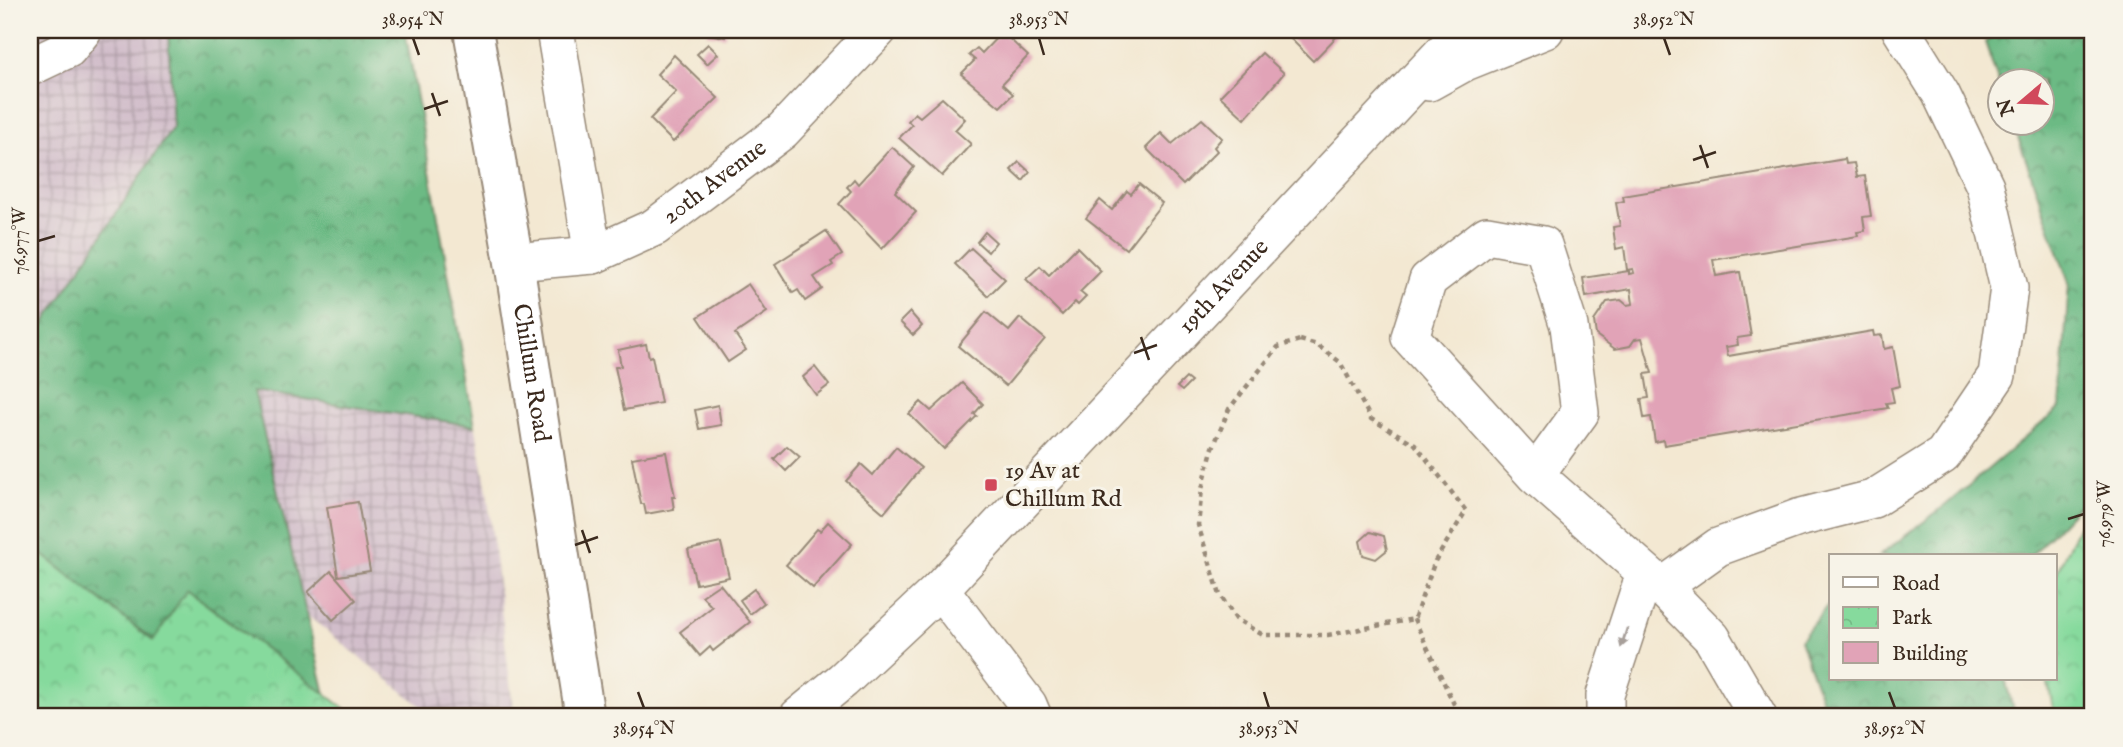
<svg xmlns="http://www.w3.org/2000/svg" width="2123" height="747" viewBox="0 0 2123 747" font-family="'IM FELL English',serif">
<defs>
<pattern id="industrial-grid" width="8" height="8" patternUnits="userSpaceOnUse" patternTransform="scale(1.75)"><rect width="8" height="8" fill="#d1bdca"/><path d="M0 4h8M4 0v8" fill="none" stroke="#ab9aa3"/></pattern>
<pattern id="forest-crowns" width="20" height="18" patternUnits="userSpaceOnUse" patternTransform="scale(1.75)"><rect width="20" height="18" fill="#6cba84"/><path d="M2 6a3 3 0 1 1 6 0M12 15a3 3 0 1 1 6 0" fill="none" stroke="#5a976b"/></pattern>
<pattern id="park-crowns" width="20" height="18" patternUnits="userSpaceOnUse" patternTransform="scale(1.75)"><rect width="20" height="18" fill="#86da9d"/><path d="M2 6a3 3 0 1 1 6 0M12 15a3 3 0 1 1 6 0" fill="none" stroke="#75bb87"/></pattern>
</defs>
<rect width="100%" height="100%" fill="#f7f3e8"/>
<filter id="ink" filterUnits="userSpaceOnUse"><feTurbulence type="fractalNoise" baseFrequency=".0143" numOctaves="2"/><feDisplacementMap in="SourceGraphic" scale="14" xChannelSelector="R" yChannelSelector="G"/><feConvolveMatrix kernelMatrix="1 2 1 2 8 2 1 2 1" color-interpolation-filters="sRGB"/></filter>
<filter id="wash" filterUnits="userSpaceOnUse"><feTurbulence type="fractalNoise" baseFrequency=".00686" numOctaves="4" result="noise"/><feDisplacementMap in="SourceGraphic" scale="28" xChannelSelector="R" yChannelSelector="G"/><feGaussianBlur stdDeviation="1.57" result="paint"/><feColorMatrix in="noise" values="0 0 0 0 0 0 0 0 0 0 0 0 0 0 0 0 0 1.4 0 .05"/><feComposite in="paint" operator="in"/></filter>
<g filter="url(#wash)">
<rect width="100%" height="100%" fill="#f3e8d2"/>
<!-- industrial -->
<polygon fill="url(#industrial-grid)" points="30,30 405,30 487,491 514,717 435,717 30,395"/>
<!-- forest -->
<g fill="url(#forest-crowns)" stroke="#547251" stroke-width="2">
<polygon points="168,30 405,30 475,426 254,391 325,694 188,590 154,641 30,545 30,345 173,127"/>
<polygon points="2006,30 2093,30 2093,490 2031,556 1879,556 1947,504 2060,408 2069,283 2013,123 2042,122 2042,80 2000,80 2000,87 1985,42"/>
<polygon points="1831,601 1831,679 2005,679 2014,713 2020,717 1828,717 1800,640"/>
</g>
<!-- park -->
<g fill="url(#park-crowns)" stroke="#60825e" stroke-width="2">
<polygon points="2093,496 2093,717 2055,717 2047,679 2055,679 2055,576"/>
<polygon points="30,545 153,641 187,590 356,717 30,717"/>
</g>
<g id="blocks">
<!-- building -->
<g fill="#e1a3b7">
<polygon points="708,30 726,30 725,37 707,34"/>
<polygon points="1073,30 1089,30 1081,37"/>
<polygon points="1282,30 1343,30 1313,61"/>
<polygon points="1002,32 1028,56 1002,84 1013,94 1000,107 961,74 975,60 969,55 977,48 982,53"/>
<polygon points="708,44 718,54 707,64 697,54"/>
<polygon points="1262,53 1284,73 1245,119 1220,96"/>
<polygon points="674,55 718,98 673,142 650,119 676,92 657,74"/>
<polygon points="942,98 965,119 955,130 971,144 942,176 899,138 912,125 908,121 915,113 920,117"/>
<polygon points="1202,119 1222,138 1214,147 1217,151 1183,185 1146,148 1161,133 1172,144"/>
<polygon points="892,147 914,167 895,192 916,212 882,249 839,204 851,191 847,187 854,179 858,184"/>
<polygon points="1845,159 1846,164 1854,163 1857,177 1865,176 1871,216 1863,217 1865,231 1857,232 1858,236 1713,260 1716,276 1740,272 1751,336 1737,338 1738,345 1726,347 1728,356 1873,331 1874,336 1882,335 1884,349 1893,347 1900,386 1891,388 1894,402 1886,403 1888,408 1664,445 1663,440 1655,442 1651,417 1644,418 1641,399 1649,398 1645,374 1652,373 1642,338 1635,339 1630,346 1615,349 1596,335 1594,321 1607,302 1621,300 1627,305 1633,304 1631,289 1586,297 1583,278 1629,271 1629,274 1634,273 1633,269 1627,270 1624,247 1616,249 1613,227 1620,226 1616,203 1624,201 1623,196"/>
<polygon points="1019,162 1030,172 1023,181 1011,170"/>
<polygon points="1139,184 1162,203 1126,249 1086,218 1100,200 1112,210 1127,191 1131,194"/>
<polygon points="826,231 842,255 831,262 833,265 814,277 822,289 805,301 798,290 793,293 775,264"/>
<polygon points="985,232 996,242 988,252 977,242"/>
<polygon points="1077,247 1101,271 1080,292 1086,297 1078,305 1075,302 1062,315 1026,279 1040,266 1049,275"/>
<polygon points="971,248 1005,279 988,296 955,264"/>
<polygon points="748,284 767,312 735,334 746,350 728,362 698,317"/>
<polygon points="910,312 922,326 913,335 900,322"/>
<polygon points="986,312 1009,331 1020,318 1045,339 1006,386 958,346"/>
<polygon points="646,344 649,357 652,356 661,403 624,410 615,367 621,366 618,350"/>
<polygon points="815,367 829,385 816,395 803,377"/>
<polygon points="1186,378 1191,382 1182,391 1177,387"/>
<polygon points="962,383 983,404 974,414 977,416 944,449 909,414 921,402 931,411"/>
<polygon points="718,405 721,425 699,429 695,410"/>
<polygon points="787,446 800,457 786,471 774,459"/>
<polygon points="896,447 921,468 884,513 846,481 861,464 873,475"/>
<polygon points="666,452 675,497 672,497 674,509 646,514 644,504 641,504 632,458"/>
<polygon points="358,502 370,571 338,576 327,507"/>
<polygon points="828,522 852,544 813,588 786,565 817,529 820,531"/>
<polygon points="1370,532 1384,536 1387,550 1376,559 1363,555 1360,541"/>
<polygon points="721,543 729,577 696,584 688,550"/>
<polygon points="331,571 356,600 333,620 308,592"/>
<polygon points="720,584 750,622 713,651 710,647 700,656 680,632 712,607 702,596"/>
<polygon points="754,589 764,603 750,614 740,600"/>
</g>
</g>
</g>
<g filter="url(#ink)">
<use href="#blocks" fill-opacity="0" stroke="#978978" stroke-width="2"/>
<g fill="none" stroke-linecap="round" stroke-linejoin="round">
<defs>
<g id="minor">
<polyline points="555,30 593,255"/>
<polyline points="30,67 68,49 83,30"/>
<polyline points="1429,82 1465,62 1545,30"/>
<path id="s1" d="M 514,262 L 593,255 L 655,227 L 782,131 L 878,30"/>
<polyline points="1535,475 1580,413 1569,326 1543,245 1487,235 1428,280 1410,337 1535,475 1662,587 1712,638 1758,717"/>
<polyline points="1662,587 1718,547 1798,518 1873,499 1943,455 1997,375 2009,288 1985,186 1941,94 1901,30"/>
<polyline points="940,589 1028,705 1033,717"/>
<path id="s2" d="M 798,717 L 843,680 L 940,589 L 1464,30"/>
<polyline points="1605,717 1605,695 1645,573"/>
</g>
<g id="major">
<path id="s3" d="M 473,30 L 514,262 L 585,717"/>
</g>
</defs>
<!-- minor casing -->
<use href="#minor" stroke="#978978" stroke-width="40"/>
<!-- major casing -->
<use href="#major" stroke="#978978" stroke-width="42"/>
<!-- path -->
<g stroke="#978978" stroke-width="4.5" stroke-dasharray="5 5" stroke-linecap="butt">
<polygon points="1300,340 1317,345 1340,362 1371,419 1415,444 1466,511 1435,561 1414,619 1328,635 1263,635 1236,619 1220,595 1198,525 1202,489 1212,450 1229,409 1278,347"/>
<polyline points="1414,619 1460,717"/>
</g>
<!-- minor -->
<use href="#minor" stroke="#fff" stroke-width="37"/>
<!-- major -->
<use href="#major" stroke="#fff" stroke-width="38"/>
</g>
<!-- one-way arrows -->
<defs><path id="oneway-solid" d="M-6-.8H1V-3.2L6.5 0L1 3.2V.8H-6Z" transform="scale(1.75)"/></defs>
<use fill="#a79f9a" href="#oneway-solid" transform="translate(1624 638) rotate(108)"/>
</g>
<!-- ticks -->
<path fill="none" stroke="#3b2a1e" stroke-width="2.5" d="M 413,38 L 419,55M 1039,38 L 1044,55M 1664,38 L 1670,55M 432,93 L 440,116M 424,109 L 448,101M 1700,145 L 1708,168M 1693,160 L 1716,152M 38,241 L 55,236M 1141,337 L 1149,360M 1134,353 L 1157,345M 2068,519 L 2084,514M 582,530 L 590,553M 575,545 L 598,537M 638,692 L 644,708M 1264,692 L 1269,708M 1889,692 L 1895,708"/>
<!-- markers -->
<rect fill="#d1495b" stroke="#f7f3e8" stroke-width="2.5" x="984" y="478" width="14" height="14" rx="3.5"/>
<g text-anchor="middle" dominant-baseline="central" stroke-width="6" stroke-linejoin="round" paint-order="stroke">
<!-- street labels -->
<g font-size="24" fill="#3b2a1e" stroke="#f7f3e8">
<text stroke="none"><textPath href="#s1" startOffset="222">20th Avenue</textPath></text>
<text stroke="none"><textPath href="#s2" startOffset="606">19th Avenue</textPath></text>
<text stroke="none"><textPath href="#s3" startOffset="348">Chillum Road</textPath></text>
</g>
<!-- poi labels -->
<g font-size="24" fill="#3b2a1e" stroke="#f7f3e8" text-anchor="start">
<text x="1005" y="471">19 Av at<tspan x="1005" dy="28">Chillum Rd</tspan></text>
</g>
</g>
<!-- margin -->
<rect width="2123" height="747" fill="none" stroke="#f7f3e8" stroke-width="77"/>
<!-- legend -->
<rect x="1829" y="554" width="228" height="126" fill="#f7f3e8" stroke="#aca397" stroke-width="2"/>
<rect x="1843" y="577" width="35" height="10" fill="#ffffff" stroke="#aca397" stroke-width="2"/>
<text x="1892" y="590" font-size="21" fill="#3b2a1e">Road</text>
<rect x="1843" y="607" width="35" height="21" fill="url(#park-crowns)" stroke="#aca397" stroke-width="2"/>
<text x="1892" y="624" font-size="21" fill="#3b2a1e">Park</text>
<rect x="1843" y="642" width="35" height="21" fill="#e1a3b7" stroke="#aca397" stroke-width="2"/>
<text x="1892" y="660" font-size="21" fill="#3b2a1e">Building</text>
<!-- north arrow -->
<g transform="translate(2021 102) rotate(251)"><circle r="33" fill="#f7f3e8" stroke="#aca397" stroke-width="2"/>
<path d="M0-5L12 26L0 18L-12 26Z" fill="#d1495b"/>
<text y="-10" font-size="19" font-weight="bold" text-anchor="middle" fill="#3b2a1e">N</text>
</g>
<rect x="38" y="38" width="2046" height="670" fill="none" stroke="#3b2a1e" stroke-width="2.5"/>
<g font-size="18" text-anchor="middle" fill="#3b2a1e">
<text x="413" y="25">38.954°N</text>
<text x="1039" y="25">38.953°N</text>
<text x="1664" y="25">38.952°N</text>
<text transform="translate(19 241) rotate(-90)" y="6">76.977°W</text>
<text transform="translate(2104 514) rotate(-90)" y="6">76.979°W</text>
<text x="644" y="734">38.954°N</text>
<text x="1269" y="734">38.953°N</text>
<text x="1895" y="734">38.952°N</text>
</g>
</svg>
